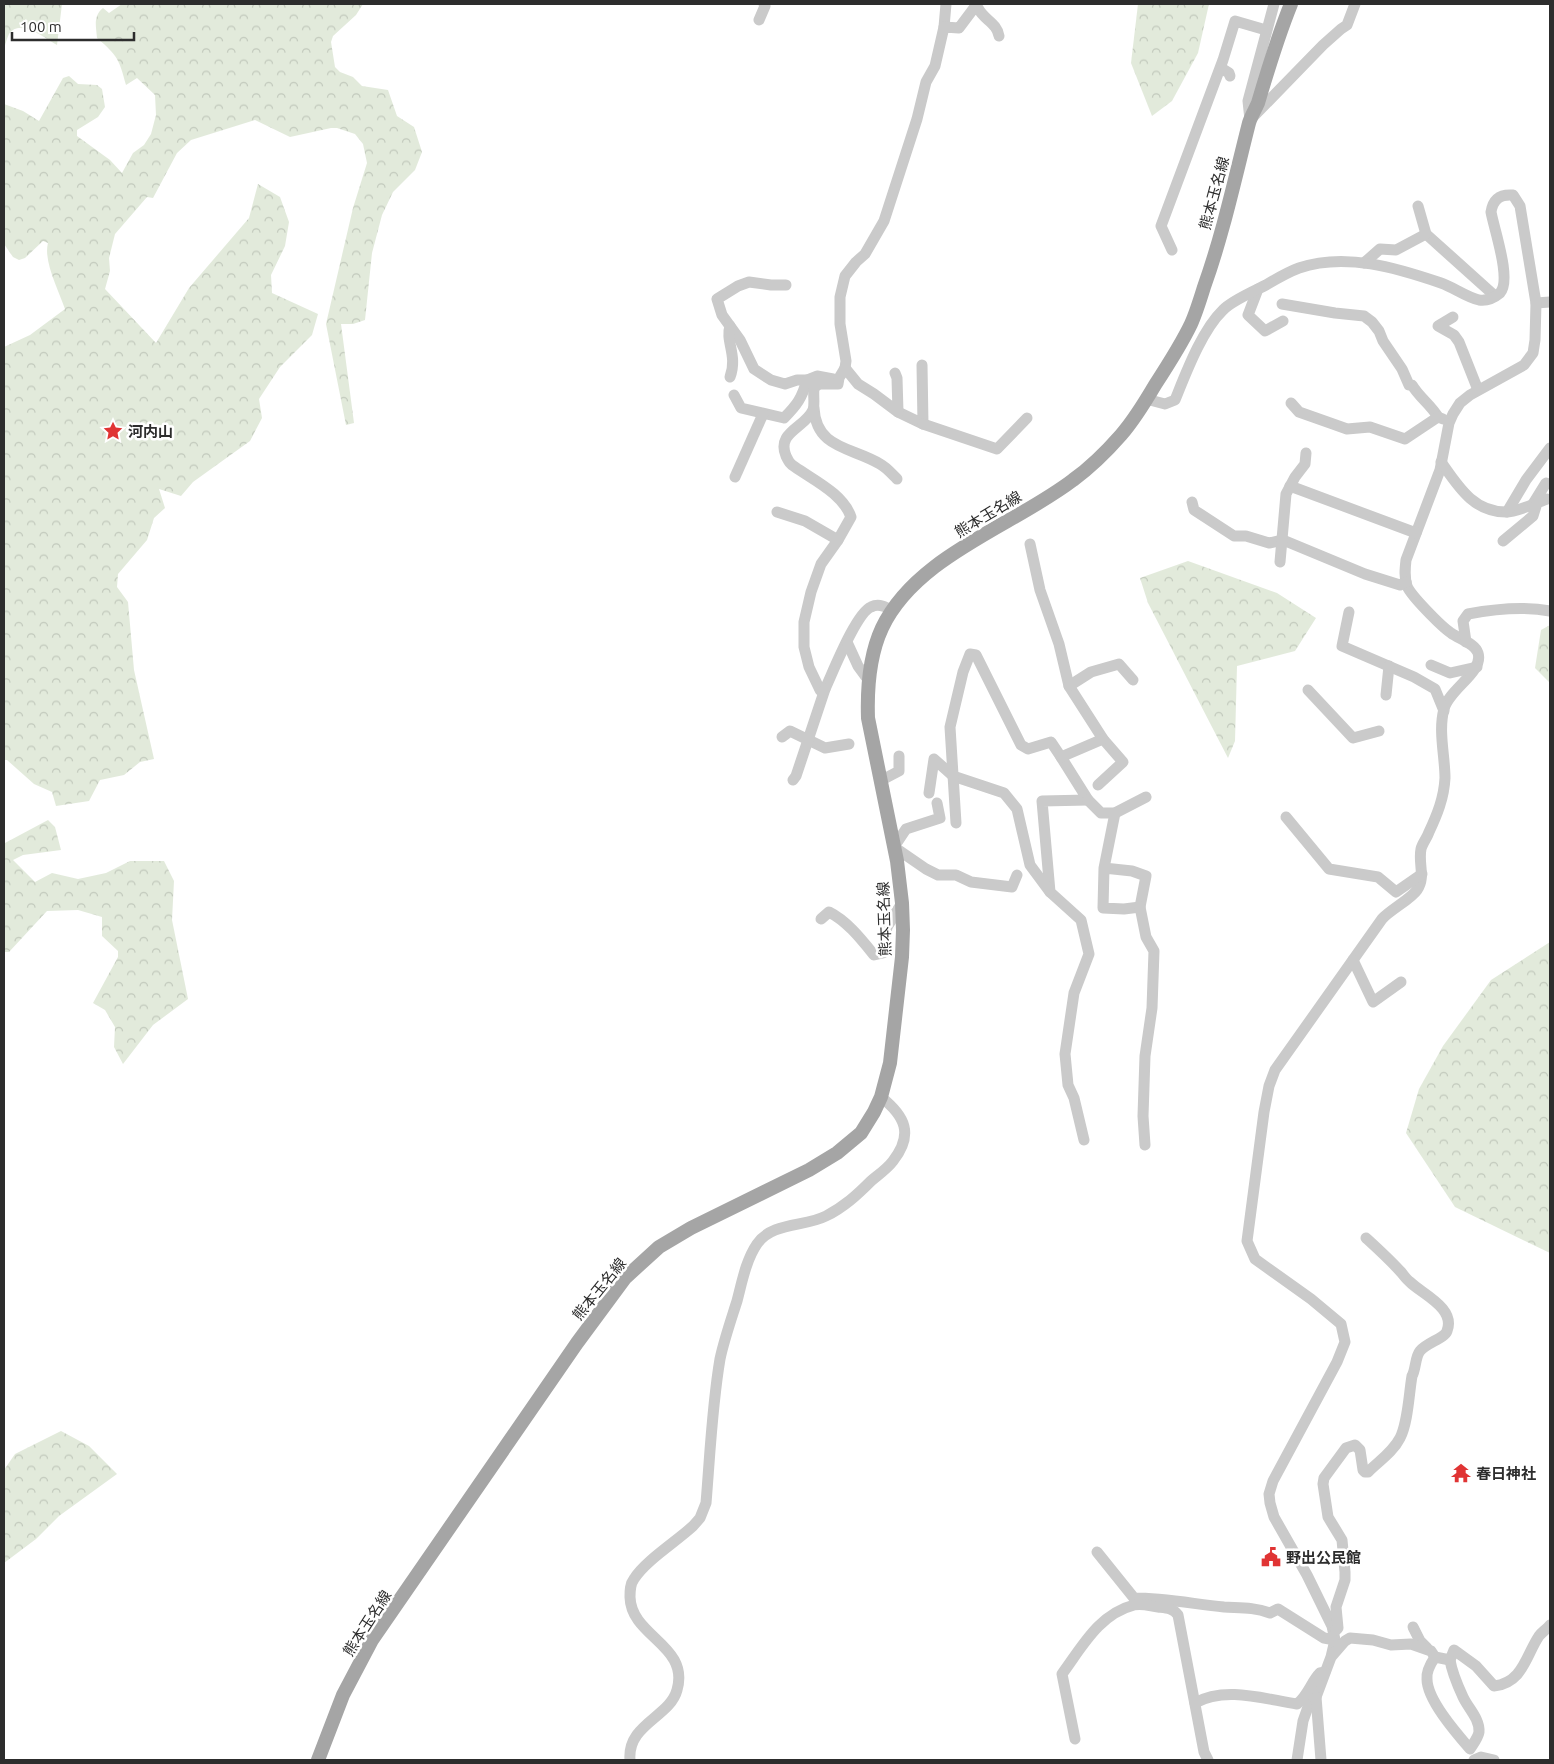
<svg xmlns="http://www.w3.org/2000/svg" width="1554" height="1764" viewBox="0 0 1554 1764" font-family="Ubuntu,'Noto Sans JP',sans-serif">
<defs>
<pattern id="forest-crowns" width="20" height="18" patternUnits="userSpaceOnUse" patternTransform="scale(1.25)"><rect width="20" height="18" fill="#e2eadb"/><path d="M2 6a3 3 0 1 1 6 0M12 15a3 3 0 1 1 6 0" fill="none" stroke="#c2c9bc"/></pattern>
</defs>
<rect width="100%" height="100%" fill="#fff"/>
<!-- forest -->
<g fill="url(#forest-crowns)">
<path d="M 4,4 L 62,4 L 57,45 C 46,39 20,18 9,34 C 7,38 5,45 4,50 Z"/>
<path d="M 122,4 L 363,4 L 356,15 L 333,36 L 331,42 L 335,67 L 340,72 L 353,77 L 362,86 L 388,90 L 397,116 L 414,127 L 422,152 L 415,170 L 393,192 L 382,215 L 372,253 L 365,320 L 353,324 L 341,324 L 354,423 L 346,425 L 326,324 L 353,208 L 367,163 L 363,144 L 355,134 L 337,128 L 331,128 L 290,137 L 255,120 L 191,140 L 177,153 L 153,198 L 147,197 L 115,234 L 109,258 L 110,271 L 105,289 L 156,343 L 189,288 L 249,218 L 258,184 L 280,197 L 289,222 L 285,246 L 271,275 L 272,293 L 318,314 L 312,335 L 280,367 L 259,399 L 262,418 L 250,441 L 193,482 L 181,496 L 159,489 L 165,508 L 154,518 L 147,540 L 118,574 L 117,587 L 128,602 L 134,670 L 154,759 L 140,762 L 124,775 L 100,780 L 89,801 L 56,806 L 52,792 L 34,784 L 7,760 L 4,760 L 4,347 L 30,335 L 65,309 C 59,291 43,261 48,243 L 43,241 L 25,258 L 19,260 L 13,257 L 4,244 L 4,104 L 23,111 L 39,121 L 63,78 L 69,76 L 78,84 L 97,85 L 102,89 L 105,107 L 98,117 L 77,130 L 77,136 L 110,160 L 122,173 L 133,153 L 144,145 L 151,134 L 156,115 L 155,95 L 137,78 L 126,85 C 119,59 118,56 97,38 C 96,26 93,16 103,8 L 109,13 Z"/>
<polygon points="1138,4 1209,4 1198,53 1172,101 1152,116 1131,63"/>
<polygon points="1188,561 1277,593 1316,618 1295,651 1237,666 1235,741 1228,758 1148,603 1140,578"/>
<polygon points="1550,625 1550,683 1535,668 1541,630"/>
<polygon points="48,820 55,827 61,850 23,855 13,860 35,882 52,873 78,879 106,873 130,861 164,861 174,881 172,920 188,999 153,1025 123,1064 114,1047 115,1027 105,1010 93,1003 118,957 118,951 102,936 102,917 78,910 47,911 9,952 4,952 4,840 5,843"/>
<polygon points="1550,942 1550,1253 1455,1207 1406,1133 1419,1089 1443,1046 1491,980"/>
<polygon points="61,1431 89,1446 117,1474 59,1516 36,1539 4,1563 4,1470 15,1454"/>
</g>
<g fill="none" stroke-linecap="round" stroke-linejoin="round">
<!-- minor -->
<g stroke="#cacaca" stroke-width="11">
<polyline points="759,20 765,6 764,4"/>
<polyline points="944,27 946,4"/>
<polyline points="1221,68 1229,73 1230,76"/>
<polyline points="1253,117 1323,45 1341,29 1347,25 1355,4"/>
<polyline points="1250,120 1248,101 1274,4"/>
<polyline points="1418,206 1426,234 1495,296"/>
<polyline points="1172,250 1161,226 1223,60 1235,21 1266,30"/>
<polyline points="1364,263 1380,249 1396,250 1426,234"/>
<polyline points="786,285 771,285 749,282 738,286 717,299 722,315 740,340 754,369 771,380 785,384 797,380 807,380"/>
<polyline points="1258,289 1248,315 1265,331 1283,321"/>
<polyline points="1536,303 1550,302"/>
<path d="M 1282,304 L 1335,313 L 1364,316 L 1372,322 L 1379,331 L 1383,341 L 1402,369 L 1409,385 L 1412,385 C 1419,397 1431,405 1438,417"/>
<polyline points="1453,317 1438,326 1454,335 1459,342 1478,390"/>
<path d="M 730,326 C 725,341 738,356 730,377"/>
<path d="M 845,368 L 846,361 L 840,324 L 840,297 L 845,276 L 856,262 L 865,254 L 884,221 L 917,119 L 926,82 L 935,66 L 944,27 L 959,28 L 974,8 L 978,8 C 984,20 997,23 999,36"/>
<path d="M 734,395 L 741,408 L 784,418 C 797,405 802,398 807,380 L 817,376 L 833,379"/>
<path d="M 1146,399 L 1165,404 L 1175,400 C 1186,373 1202,330 1223,310 C 1231,301 1254,291 1266,285 C 1276,279 1288,272 1299,268 C 1345,252 1397,268 1441,283 C 1453,287 1466,297 1479,300 C 1486,301 1494,298 1500,293 C 1512,280 1494,229 1491,212 C 1493,199 1500,194 1513,195 L 1520,206 L 1536,303 L 1535,340 L 1533,353 L 1524,365 L 1470,395 L 1460,403 L 1453,414 L 1449,423 L 1440,470 L 1406,560 C 1405,569 1404,577 1407,586 C 1411,596 1442,627 1451,633 C 1459,639 1475,643 1478,653 C 1484,672 1449,689 1444,709 C 1438,731 1445,756 1445,778 C 1444,798 1437,815 1429,832 C 1427,838 1422,844 1421,849 C 1418,864 1426,877 1417,890 C 1411,899 1390,910 1382,919 L 1275,1070 L 1269,1086 L 1264,1112 L 1247,1241 L 1255,1259 L 1311,1299 L 1341,1324 L 1345,1342 L 1337,1362 L 1273,1481 L 1269,1494 L 1270,1503 L 1274,1517 L 1307,1575 L 1332,1626 L 1335,1640 L 1331,1657 L 1316,1697 L 1309,1704 L 1303,1721 L 1297,1760"/>
<polyline points="1291,403 1299,412 1333,424 1347,429 1370,427 1405,439 1438,417 1443,419"/>
<path d="M 814,408 C 816,449 852,447 880,464 C 886,467 892,474 897,479"/>
<polyline points="898,412 923,424 922,365"/>
<polyline points="923,424 997,449 1027,418"/>
<path d="M 1441,462 C 1458,486 1473,512 1506,512 C 1517,512 1536,503 1547,499"/>
<polyline points="735,477 763,414"/>
<polyline points="1290,486 1416,533"/>
<polyline points="1192,502 1194,510 1234,536 1246,536 1269,543 1283,540 1365,574 1400,585 1406,582"/>
<polyline points="1533,504 1546,483"/>
<polyline points="777,512 805,521 838,540"/>
<polyline points="1507,512 1526,480 1550,448"/>
<polyline points="1503,541 1533,516 1537,503"/>
<polyline points="1030,544 1040,590 1059,644 1069,686 1103,739 1123,762 1098,785"/>
<polyline points="1280,562 1286,494 1295,477 1305,464 1306,453"/>
<path d="M 893,611 C 886,607 879,603 871,607 C 856,613 833,672 825,689 L 820,690 L 809,667 L 804,647 L 804,622 L 811,592 L 821,564 L 838,540 L 851,517 C 843,494 815,481 795,467 C 790,464 789,462 786,456 C 776,432 805,428 813,410 C 815,405 813,395 814,388 L 819,384 L 838,384 L 839,378 L 845,368 L 858,384 L 874,394 L 898,412 L 897,378 L 895,373"/>
<polyline points="1349,612 1342,646 1414,677 1435,689 1444,711"/>
<polyline points="847,642 858,666 869,681"/>
<path d="M 1466,642 L 1463,621 L 1468,614 C 1495,609 1523,606 1550,611"/>
<polyline points="1431,665 1450,673 1477,667"/>
<polyline points="1069,686 1091,672 1119,664 1133,680"/>
<polyline points="1308,690 1353,738 1379,731"/>
<polyline points="1386,695 1389,666"/>
<polyline points="782,737 790,731 825,748 849,744"/>
<polyline points="1061,757 1088,800 1042,801 1050,892 1081,920 1089,954 1074,993 1065,1054 1068,1085 1074,1098 1084,1140"/>
<polyline points="793,780 796,776 825,689"/>
<polyline points="880,781 899,771 899,756"/>
<polyline points="929,793 934,759 953,776 1004,793 1017,809 1030,865 1050,892"/>
<polyline points="1088,800 1101,813 1115,813 1146,797"/>
<polyline points="937,803 940,818 906,829 894,847 926,869 938,875 956,875 971,882 1012,887 1017,875"/>
<polyline points="1286,817 1329,869 1378,877 1396,892 1422,874"/>
<polyline points="956,823 950,727 963,672 970,654 976,655 1021,745 1028,749 1051,742 1061,757 1103,739"/>
<polyline points="1104,868 1103,908 1124,909 1140,907 1146,876 1132,871 1104,868 1115,813"/>
<polyline points="1140,907 1146,937 1154,951 1152,1008 1145,1056 1143,1116 1145,1145"/>
<path d="M 821,919 L 829,912 C 847,921 861,939 874,955 L 883,953 L 887,927 L 902,903"/>
<polyline points="1353,960 1373,1002 1401,982"/>
<path d="M 1097,1552 L 1134,1598 C 1164,1598 1194,1604 1224,1607 C 1241,1608 1253,1607 1270,1613 L 1278,1609 L 1324,1638 L 1335,1640"/>
<polyline points="1413,1627 1420,1641 1427,1648"/>
<path d="M 1336,1630 L 1338,1628 L 1336,1607 L 1345,1580 L 1345,1572 L 1342,1540 L 1328,1517 L 1323,1484 L 1324,1478 L 1346,1448 L 1355,1445 L 1360,1450 L 1363,1470 L 1365,1472 L 1368,1472 C 1379,1461 1393,1452 1400,1438 C 1408,1423 1409,1393 1412,1376 C 1416,1369 1415,1357 1420,1351 C 1426,1343 1445,1338 1447,1331 C 1456,1308 1422,1294 1410,1282 C 1406,1279 1403,1274 1400,1271 C 1389,1259 1378,1249 1366,1238"/>
<path d="M 1332,1656 L 1345,1641 L 1350,1638 L 1373,1640 L 1391,1645 L 1411,1644 L 1431,1651 L 1435,1657 L 1450,1660 L 1454,1650 L 1476,1666 L 1494,1686 C 1523,1683 1526,1655 1539,1636 C 1542,1632 1547,1629 1550,1625"/>
<path d="M 1435,1657 C 1431,1663 1426,1671 1427,1679 C 1427,1700 1457,1734 1470,1749 C 1473,1744 1478,1738 1479,1732 C 1480,1719 1468,1708 1463,1697 C 1457,1684 1452,1673 1450,1660"/>
<polyline points="1316,1697 1321,1760"/>
<path d="M 1195,1703 C 1225,1686 1264,1699 1297,1704 C 1308,1696 1311,1682 1320,1673 L 1325,1672"/>
<path d="M 1075,1739 L 1062,1674 C 1082,1647 1099,1614 1134,1605 C 1142,1603 1150,1606 1158,1607 C 1166,1608 1173,1608 1178,1615 L 1204,1752 L 1208,1760"/>
<path d="M 630,1760 C 627,1724 670,1717 677,1690 C 690,1645 631,1637 630,1597 C 630,1591 630,1584 634,1579 C 645,1561 677,1541 693,1526 L 700,1518 L 706,1503 C 710,1455 712,1406 720,1359 C 724,1340 731,1320 737,1301 C 742,1282 746,1260 757,1244 C 772,1222 805,1227 826,1216 C 844,1207 857,1195 871,1181 C 878,1175 887,1169 893,1161 C 914,1134 905,1116 881,1097"/>
<polyline points="1474,1760 1481,1757 1494,1760"/>
</g>
<!-- major -->
<path stroke="#a5a5a5" stroke-width="14" d="M 318,1760 L 343,1695 L 372,1640 L 577,1343 L 625,1278 L 659,1247 L 691,1228 L 809,1170 L 837,1153 L 861,1133 L 874,1112 L 881,1097 L 890,1063 L 902,957 L 903,930 L 902,903 L 897,861 L 868,718 C 867,688 869,656 882,628 C 916,556 1013,526 1073,480 C 1091,467 1107,451 1121,435 C 1134,420 1145,402 1155,385 C 1168,365 1181,345 1191,324 C 1196,313 1200,300 1204,287 C 1223,234 1235,178 1249,123 C 1251,116 1255,110 1258,103 C 1268,69 1278,36 1291,4"/>
</g>
<!-- icons -->
<defs>
<symbol id="sight-bare" viewBox="-9 -9 18 18"><path d="M0-6L1.8-2.2L6-1.7L2.9 1.2L3.7 5.4L0 3.3L-3.7 5.4L-2.9 1.2L-6-1.7L-1.8-2.2Z" fill="#e03434" stroke="#fff" stroke-width="2.5" paint-order="stroke"/></symbol>
<symbol id="temple-bare" viewBox="-9 -9 18 18"><path d="M0-6L5-2H3V0L6.5 2.5H4V6H1.5V3h-3V6H-4V2.5H-6.5L-3 0V-2H-5Z" fill="#e03434" stroke="#fff" stroke-width="2.5" paint-order="stroke"/></symbol>
<symbol id="civic-bare" viewBox="-9 -9 18 18"><path d="M-.6-6.5H3V-4.5H.6V-3L4-1V1h2V6H-6V1h2V-1L-.6-3ZM-1.2 2.5V6h2.4V2.5Z" fill="#e03434" stroke="#fff" stroke-width="2.5" paint-order="stroke"/></symbol>
</defs>
<g fill-rule="evenodd">
<use href="#sight-bare" x="99" y="417" width="28" height="28"/>
<use href="#temple-bare" x="1447" y="1459" width="28" height="28"/>
<use href="#civic-bare" x="1257" y="1543" width="28" height="28"/>
</g>
<g text-anchor="middle" dominant-baseline="central" stroke-width="5" stroke-linejoin="round" paint-order="stroke">
<!-- street labels -->
<g font-size="15" fill="#2d2d2d" stroke="#fff">
<text transform="translate(1214 193) rotate(-75)">熊本玉名線</text>
<text transform="translate(988 514) rotate(-31)">熊本玉名線</text>
<text transform="translate(884 919) rotate(-92)">熊本玉名線</text>
<text transform="translate(599 1289) rotate(-51)">熊本玉名線</text>
<text transform="translate(367 1623) rotate(-57)">熊本玉名線</text>
</g>
<!-- poi labels -->
<g font-size="15" font-weight="bold" fill="#2d2d2d" stroke="#fff" text-anchor="start">
<text x="128" y="431">河内山</text>
<text x="1476" y="1473">春日神社</text>
<text x="1286" y="1557">野出公民館</text>
</g>
</g>
<!-- border -->
<rect width="1554" height="1764" fill="none" stroke="#2d2d2d" stroke-width="10"/>
<!-- scale -->
<path d="M12 32v8h122v-8" fill="none" stroke="#2d2d2d" stroke-width="2.5"/>
<text x="20" y="32" font-size="15" fill="#2d2d2d" stroke="#ffffff" stroke-width="4" paint-order="stroke">100 m</text>
</svg>
